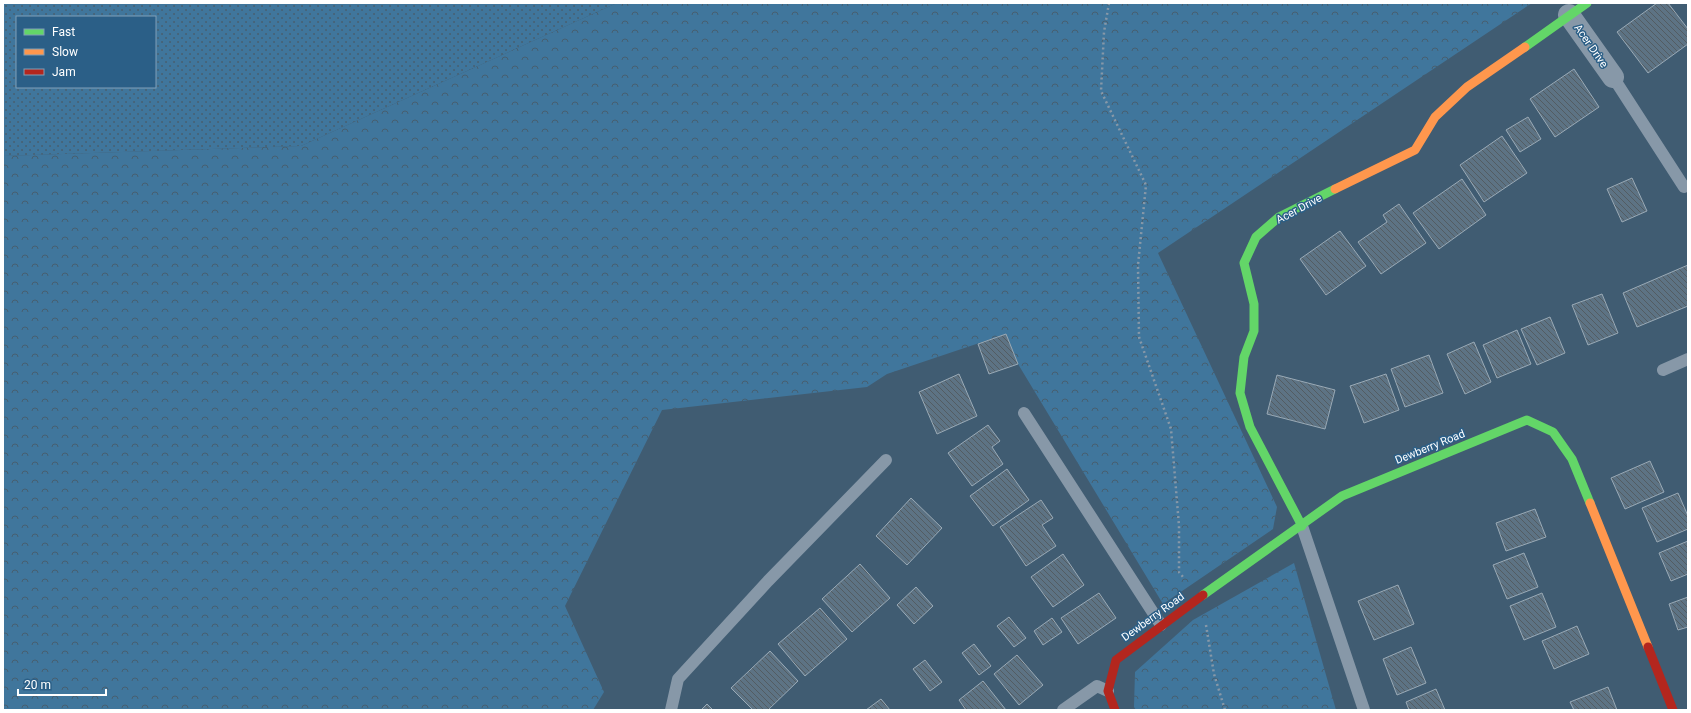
<svg xmlns="http://www.w3.org/2000/svg" width="1691" height="713" viewBox="0 0 1691 713" font-family="Roboto,sans-serif">
<defs>
<pattern id="grass-dots" width="8" height="8" patternUnits="userSpaceOnUse"><rect width="8" height="8" fill="#40769c"/><path d="M2 2h.1M6 6h.1" fill="none" stroke="#475f70" stroke-width="1.8" stroke-linecap="round"/></pattern>
<pattern id="forest-crowns" width="20" height="18" patternUnits="userSpaceOnUse"><rect width="20" height="18" fill="#40769c"/><path d="M2 6a3 3 0 1 1 6 0M12 15a3 3 0 1 1 6 0" fill="none" stroke="#475f70"/></pattern>
<pattern id="building-back-hatch" width="6" height="6" patternUnits="userSpaceOnUse"><rect width="6" height="6" fill="#5d7384"/><path d="M-1 5l2 2M0 0l6 6M5-1l2 2" fill="none" stroke="#535c62"/></pattern>
</defs>
<rect width="100%" height="100%" fill="#405c72"/>
<!-- grass -->
<path fill="url(#grass-dots)" fill-rule="evenodd" d="M 3,3 L 617,3 L 301,146 L 3,156 ZM 17,17 L 155,17 L 155,87 L 17,87 Z"/>
<!-- forest -->
<g fill="url(#forest-crowns)">
<polygon points="617,3 1532,3 1158,253 1277,507 1273,529 1163,604 1018,364 1006,334 887,374 867,387 662,410 565,606 604,692 593,710 3,710 3,156 301,146"/>
<polygon points="1294,563 1336,710 1136,710 1134,707 1135,672 1193,620"/>
</g>
<!-- building -->
<g fill="url(#building-back-hatch)" stroke="#9aaab6">
<polygon points="1657,3 1668,3 1688,29 1688,44 1648,73 1617,32"/>
<polygon points="1574,69 1599,107 1555,137 1530,99"/>
<polygon points="1528,117 1541,139 1520,152 1506,130"/>
<polygon points="1502,136 1527,173 1484,202 1460,165"/>
<polygon points="1632,178 1647,211 1622,222 1607,189"/>
<polygon points="1462,179 1486,215 1439,249 1413,213"/>
<polygon points="1399,204 1426,243 1381,274 1358,242 1387,222 1383,215"/>
<polygon points="1340,231 1366,266 1326,295 1300,259"/>
<polygon points="1688,265 1688,306 1637,327 1623,293"/>
<polygon points="1602,294 1618,333 1588,345 1572,305"/>
<polygon points="1550,317 1565,353 1537,365 1521,329"/>
<polygon points="1517,330 1531,364 1497,378 1483,345"/>
<polygon points="1006,334 1018,364 989,374 978,344"/>
<polygon points="1474,342 1491,382 1465,394 1447,354"/>
<polygon points="1429,355 1443,393 1405,407 1391,369"/>
<polygon points="959,374 977,416 937,434 919,392"/>
<polygon points="1386,374 1399,410 1364,423 1350,386"/>
<polygon points="1277,375 1335,390 1325,429 1267,414"/>
<polygon points="988,425 1000,441 992,447 1003,464 972,486 948,453"/>
<polygon points="1650,461 1664,492 1625,509 1611,478"/>
<polygon points="1007,469 1029,500 993,526 970,496"/>
<polygon points="1678,493 1688,516 1688,529 1657,542 1642,508"/>
<polygon points="911,498 942,528 907,565 876,536"/>
<polygon points="1041,500 1053,518 1042,525 1056,546 1026,566 1000,527"/>
<polygon points="1535,509 1546,537 1506,551 1496,523"/>
<polygon points="1688,541 1688,574 1671,581 1659,553"/>
<polygon points="1524,553 1538,587 1507,599 1493,565"/>
<polygon points="1063,554 1084,585 1053,607 1031,577"/>
<polygon points="860,564 890,598 852,632 822,599"/>
<polygon points="1398,585 1414,624 1374,640 1358,601"/>
<polygon points="916,587 933,606 914,624 897,605"/>
<polygon points="1099,593 1116,618 1078,644 1061,618"/>
<polygon points="1542,593 1556,627 1524,640 1510,606"/>
<polygon points="1688,597 1688,627 1678,630 1669,604"/>
<polygon points="820,608 847,639 805,676 778,644"/>
<polygon points="1009,617 1026,638 1014,647 997,626"/>
<polygon points="1052,618 1062,632 1043,645 1034,631"/>
<polygon points="1577,626 1589,654 1554,669 1542,641"/>
<polygon points="974,644 991,666 979,675 962,653"/>
<polygon points="1411,647 1426,683 1397,695 1383,659"/>
<polygon points="770,651 798,681 768,710 753,710 731,688"/>
<polygon points="1017,655 1043,685 1019,705 994,674"/>
<polygon points="925,660 942,682 930,691 913,669"/>
<polygon points="983,681 1006,710 966,710 959,700"/>
<polygon points="1608,687 1617,710 1574,710 1570,702"/>
<polygon points="1436,689 1445,710 1409,710 1406,702"/>
<polygon points="881,699 890,710 866,710"/>
<polygon points="707,704 713,710 701,710"/>
</g>
<g fill="none" stroke-linecap="round" stroke-linejoin="round">
<!-- path -->
<g stroke="#8798a8" stroke-width="2.5" stroke-dasharray="2 3" stroke-linecap="butt">
<polyline points="1109,3 1104,32 1101,91 1146,185 1138,265 1139,337 1171,429 1179,526 1179,572 1183,577"/>
<polyline points="1206,625 1214,674 1225,710"/>
</g>
<!-- lane -->
<g stroke="#8798a8" stroke-width="12">
<polyline points="1613,77 1684,187"/>
<polyline points="1663,370 1688,359"/>
<polyline points="1024,413 1161,625"/>
<polyline points="1302,526 1364,710"/>
<polyline points="671,710 678,679 768,581 886,460"/>
<polyline points="1063,710 1097,686 1108,691"/>
</g>
<!-- street -->
<polyline stroke="#8798a8" stroke-width="22" points="1569,15 1613,77"/>
<!-- fast -->
<g stroke="#63d668" stroke-width="9">
<polyline points="1525,47 1587,3"/>
<polyline points="1302,526 1250,427 1240,393 1244,357 1254,331 1254,304 1244,263 1256,237 1279,217 1335,189"/>
<polyline points="1203,595 1342,496 1527,420 1553,432 1572,459 1590,503"/>
</g>
<!-- slow -->
<g stroke="#ff974d" stroke-width="9">
<polyline points="1335,189 1415,150 1435,117 1467,87 1525,47"/>
<polyline points="1590,503 1648,647"/>
</g>
<!-- jam -->
<g stroke="#b3261e" stroke-width="9">
<polyline points="1648,647 1673,710"/>
<polyline points="1115,710 1108,691 1116,660 1203,595"/>
</g>
</g>
<g text-anchor="middle" dominant-baseline="central" stroke-width="3" stroke-linejoin="round" paint-order="stroke">
<!-- street labels -->
<g font-size="11" fill="#fff" stroke="#2b5f87">
<text transform="translate(1591 46) rotate(55)">Acer Drive</text>
<text transform="translate(1299 209) rotate(-28)">Acer Drive</text>
<text transform="translate(1430 447) rotate(-22)">Dewberry Road</text>
<text transform="translate(1153 617) rotate(-36)">Dewberry Road</text>
</g>
</g>
<!-- border -->
<rect width="1691" height="713" fill="none" stroke="#ffffff" stroke-width="8"/>
<!-- legend -->
<rect x="16" y="16" width="140" height="72" fill="#2b5f87" stroke="#809fb7"/>
<rect x="24" y="29" width="20" height="6" fill="#63d668" stroke="#809fb7"/>
<text x="52" y="36" font-size="12" fill="#ffffff">Fast</text>
<rect x="24" y="49" width="20" height="6" fill="#ff974d" stroke="#809fb7"/>
<text x="52" y="56" font-size="12" fill="#ffffff">Slow</text>
<rect x="24" y="69" width="20" height="6" fill="#b3261e" stroke="#809fb7"/>
<text x="52" y="76" font-size="12" fill="#ffffff">Jam</text>
<!-- scale -->
<path d="M18 689v6h88v-6" fill="none" stroke="#ffffff" stroke-width="2"/>
<text x="24" y="689" font-size="12" fill="#ffffff" stroke="#2b5f87" stroke-width="3" paint-order="stroke">20 m</text>
</svg>
